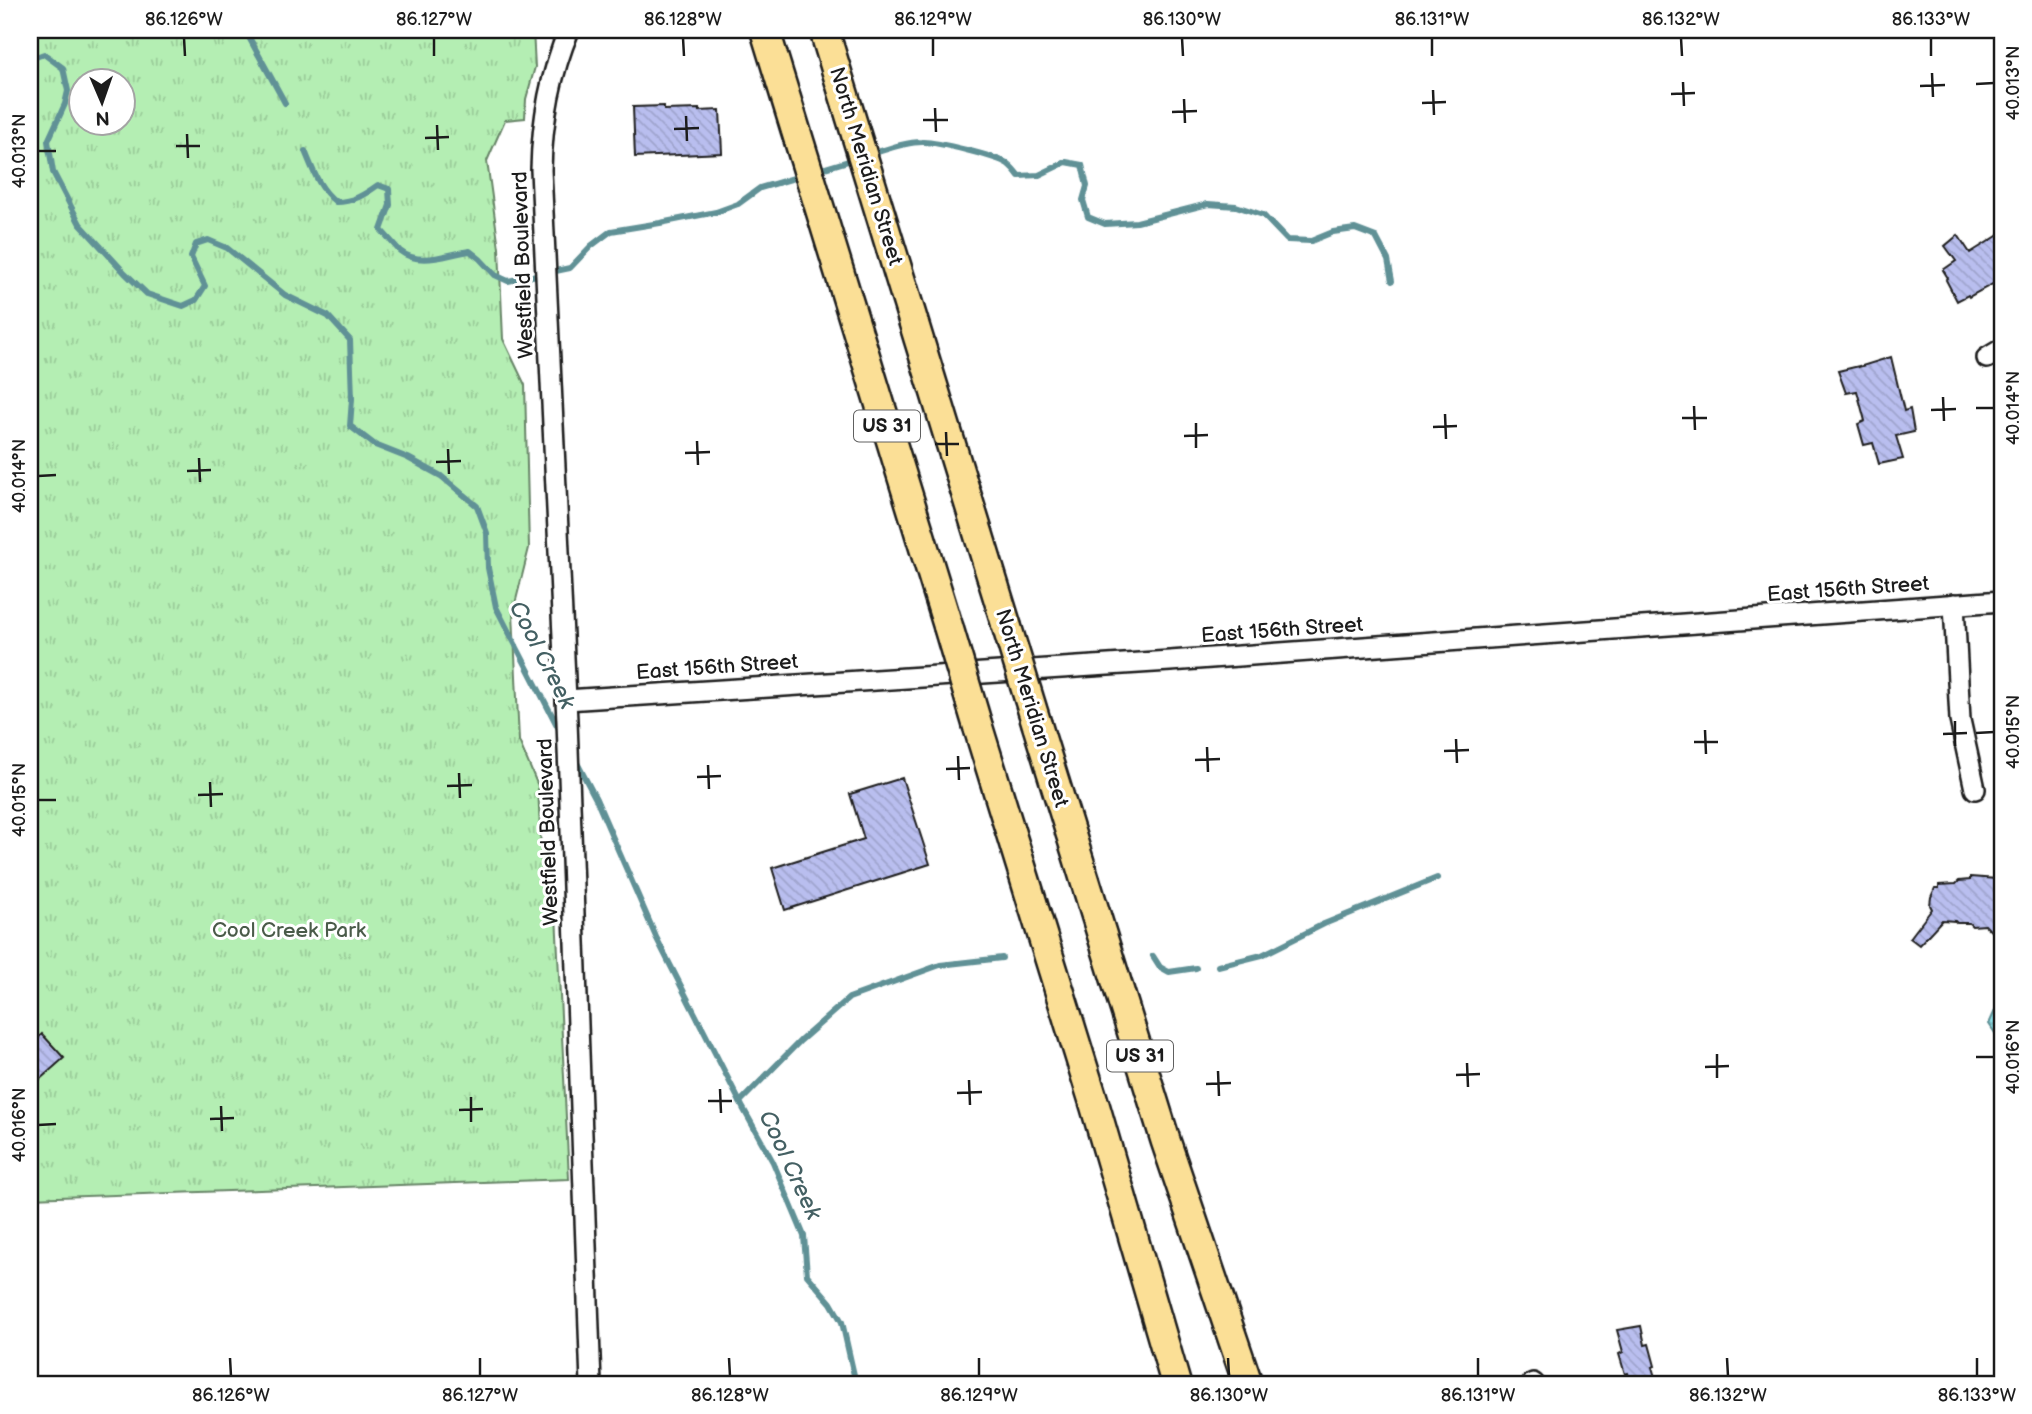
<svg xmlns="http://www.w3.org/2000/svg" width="2032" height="1414" viewBox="0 0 2032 1414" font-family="'Balsamiq Sans',sans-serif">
<defs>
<pattern id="park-tufts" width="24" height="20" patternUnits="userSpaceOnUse" patternTransform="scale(1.75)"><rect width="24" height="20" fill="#b4eeb3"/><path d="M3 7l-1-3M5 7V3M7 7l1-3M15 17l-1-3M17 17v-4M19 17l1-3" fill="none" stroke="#9acc99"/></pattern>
<pattern id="water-ripples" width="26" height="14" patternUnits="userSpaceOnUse" patternTransform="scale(1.75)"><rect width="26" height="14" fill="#8edfe7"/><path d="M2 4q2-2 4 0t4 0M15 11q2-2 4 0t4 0" fill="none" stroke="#7abfc6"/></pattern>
<pattern id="building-back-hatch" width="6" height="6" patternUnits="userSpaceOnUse" patternTransform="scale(1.75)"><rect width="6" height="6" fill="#b9beef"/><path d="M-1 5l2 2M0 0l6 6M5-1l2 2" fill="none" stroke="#9ea3cc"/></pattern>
</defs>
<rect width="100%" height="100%" fill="#fff"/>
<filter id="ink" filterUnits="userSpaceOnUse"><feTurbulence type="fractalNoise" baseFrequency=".0143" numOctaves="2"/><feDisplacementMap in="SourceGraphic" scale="14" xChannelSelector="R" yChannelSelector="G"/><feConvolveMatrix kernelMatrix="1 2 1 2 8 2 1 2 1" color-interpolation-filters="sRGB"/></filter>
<g filter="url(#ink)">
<!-- park -->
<path fill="url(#park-tufts)" stroke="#688568" stroke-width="2" fill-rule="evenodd" d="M 30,30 L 533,30 L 535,67 L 526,99 L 525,118 L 505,120 L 487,161 L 499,248 L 503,339 L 525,385 L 529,548 L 513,612 L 519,741 L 538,786 L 542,873 L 556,914 L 569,1179 L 30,1198 ZM 80,80 L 122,80 L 122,122 L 80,122 Z"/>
<!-- water -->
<polygon fill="url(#water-ripples)" stroke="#609196" stroke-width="2" points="2002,995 2002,1044 1989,1024"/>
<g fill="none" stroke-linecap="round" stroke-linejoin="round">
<!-- stream -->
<g stroke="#609196" stroke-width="6">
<polyline points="245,30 285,103"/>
<polyline points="30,59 44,54 63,68 68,91 65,104 48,141 53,172 80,224 125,273 147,294 183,306 196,300 205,286 191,257 196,244 208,240 227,248 285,295 328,316 350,340 352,399 350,426 375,445 408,458 441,476 477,506 487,533 488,568 496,607 560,731"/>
<path d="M 305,151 C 313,170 319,189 336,202 C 353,202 364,195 378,185 L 389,189 L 390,205 L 381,230 C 388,237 394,245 400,251 C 420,267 447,254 470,251 L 480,259 L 495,275 L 508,281 L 570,268 L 591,246 L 611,231 L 660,223 L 716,212 L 738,204 L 760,188 L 801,176"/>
<path d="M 868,155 C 885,150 904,142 922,142 C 934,141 999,157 1008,164 C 1012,167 1016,172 1019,176 L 1039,175 L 1066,162 L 1082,165 L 1087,186 L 1083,200 L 1088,217 L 1105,224 L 1137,222 L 1208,204 L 1236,206 L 1263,215 L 1287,240 L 1311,241 L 1333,232 L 1355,229 L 1376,237 L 1388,260 L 1392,281"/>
<polyline points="815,171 855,159"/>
<polyline points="575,759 596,799 656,937 743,1108 773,1162 804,1236 807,1275 831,1303 842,1322 856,1384"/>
<polyline points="1153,956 1160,967 1169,972 1196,968"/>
<polyline points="1218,966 1262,955 1324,924 1437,878"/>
<polyline points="740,1102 800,1041 849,998 940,965 1002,958"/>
</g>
</g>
<!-- building -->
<g fill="url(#building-back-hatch)" stroke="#1c1c1c" stroke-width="2">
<polygon points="664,106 664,110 699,109 699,111 720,110 722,153 635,157 633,107"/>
<polygon points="2002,233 2002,279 1969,297 1968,295 1957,301 1946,280 1948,278 1943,270 1956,261 1945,246 1958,235 1970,253"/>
<polygon points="1891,357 1904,411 1910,409 1914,432 1896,436 1903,459 1879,464 1873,443 1864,445 1858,424 1865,421 1857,391 1846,393 1838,371 1859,366 1859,367"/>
<polygon points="902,778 930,864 785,910 772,868 864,839 850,794"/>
<polygon points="1970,877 1997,879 2002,887 2002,943 1985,925 1972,926 1969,923 1957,923 1955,921 1942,920 1919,945 1910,938 1932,909 1930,905 1931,897 1935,888 1939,888 1939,885 1956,884 1959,881 1970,880"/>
<polygon points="42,1034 64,1058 30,1088 30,1046"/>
<polygon points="1641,1326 1645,1345 1649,1344 1655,1366 1652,1367 1657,1384 1631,1384 1628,1373 1625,1374 1619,1354 1623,1352 1617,1330"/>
</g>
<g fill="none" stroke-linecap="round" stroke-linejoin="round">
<defs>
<g id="minor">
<path d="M 569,30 C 550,75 542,122 541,170 L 567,721 L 591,1384"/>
<polyline points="1987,358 2002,349"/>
<polyline points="1954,604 1960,720 1975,789"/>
<polyline points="566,700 1170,661 2002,601"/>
<polyline points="1533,1383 1534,1384"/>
</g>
<g id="highway">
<polyline points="765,30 948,626"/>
<polyline points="824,30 1006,624"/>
<polyline points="1037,725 1166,1142 1248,1384"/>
<polyline points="978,727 1095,1106 1176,1384"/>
</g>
</defs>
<!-- minor casing -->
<use href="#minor" stroke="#1c1c1c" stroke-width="24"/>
<!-- highway casing -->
<use href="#highway" stroke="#1c1c1c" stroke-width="33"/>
<!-- minor -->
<use href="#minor" stroke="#fff" stroke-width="19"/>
<!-- highway -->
<use href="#highway" stroke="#fbdf96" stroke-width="28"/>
<defs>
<g id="highway-bridge">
<polyline points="1006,624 1037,725"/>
<polyline points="948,626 978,727"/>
</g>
</defs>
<!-- highway-bridge casing -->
<use href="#highway-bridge" stroke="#1c1c1c" stroke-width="33" stroke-linecap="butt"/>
<!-- highway-bridge -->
<use href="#highway-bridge" stroke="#fbdf96" stroke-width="28"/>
</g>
</g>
<!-- ticks -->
<path fill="none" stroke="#1c1c1c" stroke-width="2.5" d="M 184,38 L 185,56M 434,38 L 434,56M 683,38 L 684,56M 933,38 L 933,56M 1182,38 L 1183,56M 1432,38 L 1432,56M 1681,38 L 1682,56M 1931,38 L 1931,56M 1932,73 L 1933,97M 1683,82 L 1684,106M 1976,84 L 1994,83M 1920,86 L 1945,85M 1433,90 L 1434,115M 1671,94 L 1695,93M 1184,99 L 1185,123M 1422,103 L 1446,102M 935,108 L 936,132M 1172,112 L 1197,111M 686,116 L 687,141M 923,120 L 948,120M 437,125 L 438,150M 674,129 L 699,128M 187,134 L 188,158M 425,138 L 449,137M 176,146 L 200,146M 38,151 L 56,151M 1943,397 L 1944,421M 1694,406 L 1695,430M 1976,408 L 1994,408M 1931,410 L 1956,409M 1445,414 L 1446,439M 1682,418 L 1707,418M 1196,423 L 1196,448M 1433,427 L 1457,426M 946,432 L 947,456M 1184,436 L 1208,435M 697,441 L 698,465M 935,444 L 959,444M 448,449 L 449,474M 685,453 L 710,452M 199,458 L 200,482M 436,462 L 461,461M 187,471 L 211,470M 38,476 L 56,475M 1955,721 L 1955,746M 1705,730 L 1706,754M 1976,733 L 1994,732M 1943,734 L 1967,733M 1456,739 L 1457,763M 1694,742 L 1718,742M 1207,747 L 1208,772M 1444,751 L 1469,750M 958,756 L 959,780M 1195,760 L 1220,759M 708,765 L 709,789M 946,769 L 970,768M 459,773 L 460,798M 697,777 L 721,776M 210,782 L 211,807M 447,786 L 472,785M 198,795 L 223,794M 38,800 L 56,800M 1717,1054 L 1717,1078M 1976,1057 L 1994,1057M 1467,1063 L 1468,1087M 1705,1067 L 1729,1066M 1218,1071 L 1219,1096M 1456,1075 L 1480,1074M 969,1080 L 970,1105M 1206,1084 L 1231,1083M 720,1089 L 721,1113M 957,1093 L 982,1092M 471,1097 L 471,1122M 708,1101 L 732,1101M 221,1106 L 222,1131M 459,1110 L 483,1109M 210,1119 L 234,1118M 38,1125 L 56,1124M 230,1358 L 231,1376M 480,1358 L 480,1376M 729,1358 L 730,1376M 979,1358 L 979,1376M 1228,1358 L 1229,1376M 1478,1358 L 1478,1376M 1727,1358 L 1728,1376M 1977,1358 L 1977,1376"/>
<g text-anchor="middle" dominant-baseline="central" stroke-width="6" stroke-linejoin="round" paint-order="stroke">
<!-- shield labels -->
<g fill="#fff" stroke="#606060" stroke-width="2">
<rect x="854" y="410.5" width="66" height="31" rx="5"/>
<rect x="1107" y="1040.5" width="66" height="31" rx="5"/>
</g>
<g font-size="19" font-weight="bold" fill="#1c1c1c">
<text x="887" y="426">US 31</text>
<text x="1140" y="1056">US 31</text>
</g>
<!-- street labels -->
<g font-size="21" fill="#1c1c1c" stroke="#fff">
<text transform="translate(866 166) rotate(73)">North Meridian Street</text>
<text transform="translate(523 265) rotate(-92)">Westfield Boulevard</text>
<text transform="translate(1848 589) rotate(-4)">East 156th Street</text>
<text transform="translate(1282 630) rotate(-4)">East 156th Street</text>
<text transform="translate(717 667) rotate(-4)">East 156th Street</text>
<text transform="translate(1032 708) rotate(73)">North Meridian Street</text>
<text transform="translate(548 832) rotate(-92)">Westfield Boulevard</text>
</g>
<!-- park labels -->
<g font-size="21" fill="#4a5b49" stroke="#fff">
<text x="289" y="930">Cool Creek Park</text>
</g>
<!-- water labels -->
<g font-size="23" font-style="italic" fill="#446063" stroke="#fff">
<text transform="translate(542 655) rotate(63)">Cool Creek</text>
<text transform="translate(790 1165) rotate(65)">Cool Creek</text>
</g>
</g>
<!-- margin -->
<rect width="2032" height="1414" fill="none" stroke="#fff" stroke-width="77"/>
<!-- north arrow -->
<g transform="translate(102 102) rotate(178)"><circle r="33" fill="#ffffff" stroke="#a4a4a4" stroke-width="2"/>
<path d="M0-5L12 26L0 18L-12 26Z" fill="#1c1c1c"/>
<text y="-10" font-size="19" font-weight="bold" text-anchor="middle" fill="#1c1c1c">N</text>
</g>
<rect x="38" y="38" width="1956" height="1338" fill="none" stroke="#1c1c1c" stroke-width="2.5"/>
<g font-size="18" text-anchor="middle" fill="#1c1c1c">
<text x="184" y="25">86.126°W</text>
<text x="434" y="25">86.127°W</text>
<text x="683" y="25">86.128°W</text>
<text x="933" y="25">86.129°W</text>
<text x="1182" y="25">86.130°W</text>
<text x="1432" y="25">86.131°W</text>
<text x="1681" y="25">86.132°W</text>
<text x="1931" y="25">86.133°W</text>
<text transform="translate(2013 83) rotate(-90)" y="6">40.013°N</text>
<text transform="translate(19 151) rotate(-90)" y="6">40.013°N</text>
<text transform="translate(2013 408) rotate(-90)" y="6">40.014°N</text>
<text transform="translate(19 476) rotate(-90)" y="6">40.014°N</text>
<text transform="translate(2013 732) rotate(-90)" y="6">40.015°N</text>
<text transform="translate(19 800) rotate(-90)" y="6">40.015°N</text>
<text transform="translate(2013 1057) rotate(-90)" y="6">40.016°N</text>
<text transform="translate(19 1125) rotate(-90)" y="6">40.016°N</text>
<text x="231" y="1401">86.126°W</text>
<text x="480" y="1401">86.127°W</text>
<text x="730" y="1401">86.128°W</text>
<text x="979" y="1401">86.129°W</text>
<text x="1229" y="1401">86.130°W</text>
<text x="1478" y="1401">86.131°W</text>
<text x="1728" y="1401">86.132°W</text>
<text x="1977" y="1401">86.133°W</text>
</g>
</svg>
